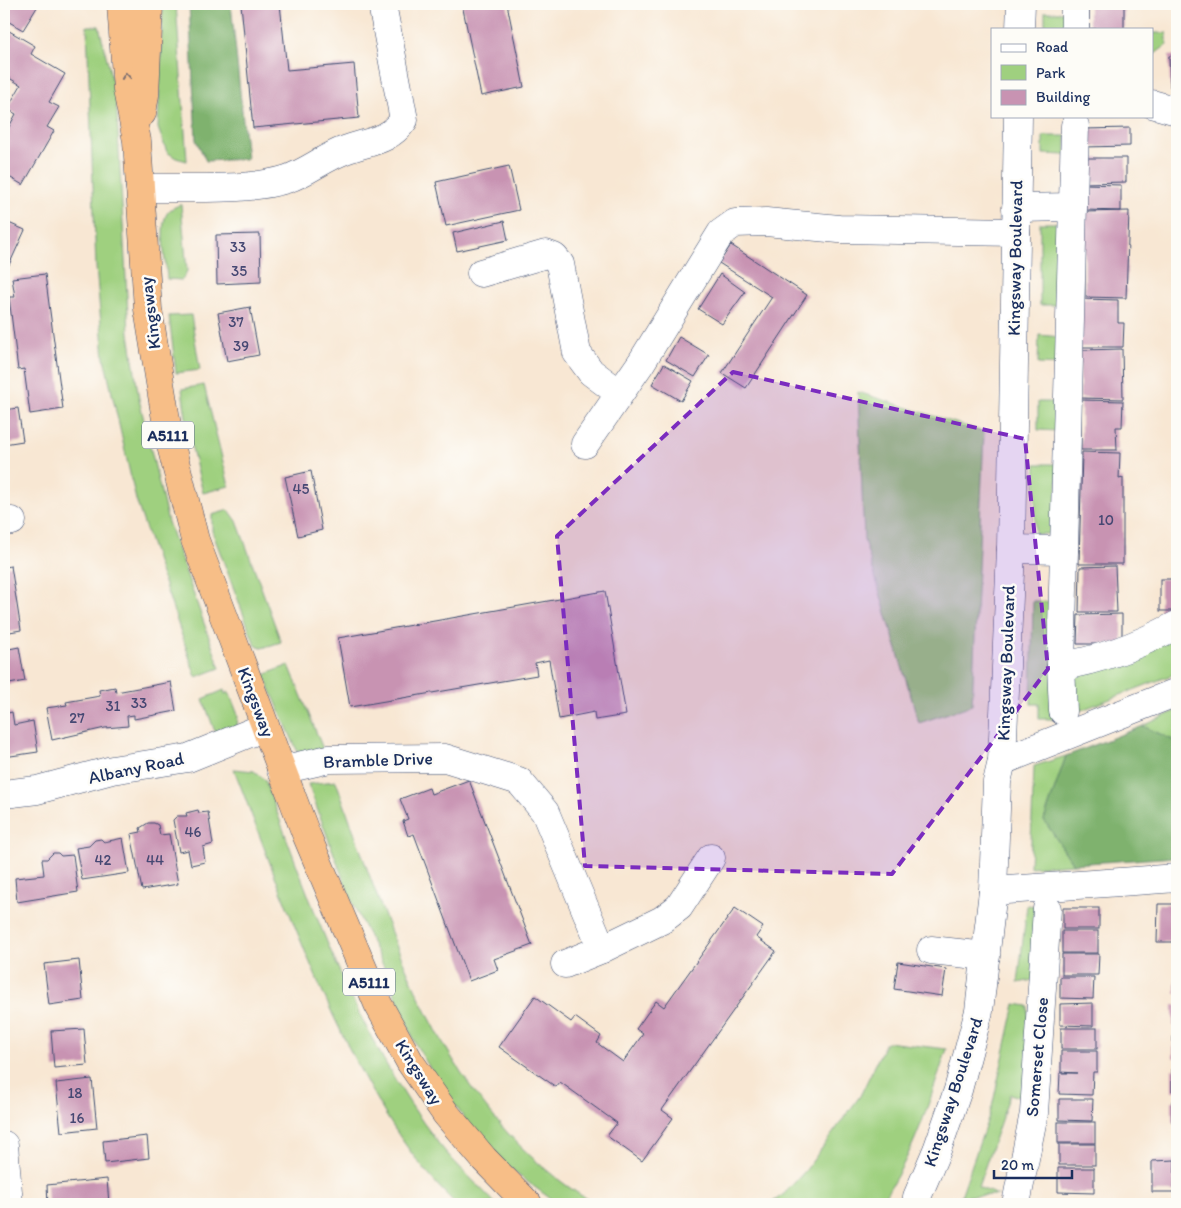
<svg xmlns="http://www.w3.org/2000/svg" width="1181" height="1208" viewBox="0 0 1181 1208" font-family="Itim,sans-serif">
<rect width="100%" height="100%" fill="#fdfcf7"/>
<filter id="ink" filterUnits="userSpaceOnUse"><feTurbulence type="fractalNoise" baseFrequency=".02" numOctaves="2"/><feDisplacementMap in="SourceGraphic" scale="10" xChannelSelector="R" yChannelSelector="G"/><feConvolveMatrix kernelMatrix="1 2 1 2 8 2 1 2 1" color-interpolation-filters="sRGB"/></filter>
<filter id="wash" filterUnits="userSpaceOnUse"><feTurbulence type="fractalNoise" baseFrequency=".0096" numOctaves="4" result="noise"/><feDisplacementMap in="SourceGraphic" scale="20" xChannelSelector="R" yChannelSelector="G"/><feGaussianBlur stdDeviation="1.12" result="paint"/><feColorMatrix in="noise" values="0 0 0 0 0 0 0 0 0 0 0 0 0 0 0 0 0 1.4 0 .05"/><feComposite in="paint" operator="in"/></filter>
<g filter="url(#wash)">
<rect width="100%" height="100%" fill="#f8e7d3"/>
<!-- green -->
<g fill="#9fd07f" stroke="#5d806e">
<polygon points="163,4 176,4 187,161 176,158 167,152 158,128"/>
<rect x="1045" y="12" width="20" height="17"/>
<polygon points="87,26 99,26 116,97 129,333 139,399 168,522 220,668 196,677 136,500 104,358 96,267"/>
<polygon points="1152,33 1167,33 1167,45 1152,56"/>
<polygon points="1043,136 1066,136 1066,155 1043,154"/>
<path d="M 181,204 L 187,271 L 182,280 L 167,279 C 166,263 158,225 168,212 C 170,209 177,206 181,204 Z"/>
<rect x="1040" y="223" width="22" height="82"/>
<polygon points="191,315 200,370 176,373 169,316"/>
<polygon points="1039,335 1061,337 1059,365 1038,364"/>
<polygon points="204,385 229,486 203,493 188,432 182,389"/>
<polygon points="858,392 984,432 972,705 919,723 864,540"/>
<polygon points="1038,402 1059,402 1058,431 1038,430"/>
<polygon points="1036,464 1058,464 1056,534 1035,534"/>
<polygon points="229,510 237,521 281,642 262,648 255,645 212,531 212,515"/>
<polygon points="1033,601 1057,602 1054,719 1039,719 1039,704 1031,704"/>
<polygon points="1177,636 1177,673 1074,713 1075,674"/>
<polygon points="289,665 323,749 299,755 264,675"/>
<polygon points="224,690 225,694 229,692 238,715 237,727 218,740 203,699"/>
<polygon points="1177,710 1177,742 1143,726"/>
<polygon points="1066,756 1044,820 1073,864 1030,867 1034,766"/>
<path d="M 234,769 L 254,771 L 265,780 C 312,906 356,1036 439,1144 C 456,1165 478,1185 496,1204 L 456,1204 C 401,1151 365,1083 333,1015 C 296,935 266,852 234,769 Z"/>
<path d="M 336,781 C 392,937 443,1115 595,1204 L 558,1204 L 518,1175 L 479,1139 L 437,1080 L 416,1045 L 383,965 L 351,900 L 308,784 Z"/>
<polygon points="1027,905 1036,906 1033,980 1018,983"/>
<polygon points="1015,1004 1028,1006 1032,1101 1010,1094 978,1187 998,1195 961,1196 992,1107"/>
<path d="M 886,1042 L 947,1049 C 929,1102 913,1158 879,1204 L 770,1204 L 784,1194 L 806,1170 L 860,1096 Z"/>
</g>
<!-- forest -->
<g fill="#7fb26e" stroke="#4d7066">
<polygon points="189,4 231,4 247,159 206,161 196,140"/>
<polygon points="1143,726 1177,742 1177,857 1073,864 1044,820 1066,756"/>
</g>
<g id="blocks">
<!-- building -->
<g fill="#c893b2">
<polygon points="8,4 39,4 23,30 4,19 4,11"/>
<polygon points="241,4 280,4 287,70 354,64 359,118 253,128"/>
<polygon points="462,4 507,4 524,87 481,96"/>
<rect x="1089" y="4" width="35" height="25"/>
<polygon points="4,28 35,46 31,54 65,74 49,102 59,107 47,127 54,131 23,185 4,174 4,136 16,114 7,109 21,85 4,75"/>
<polygon points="1177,55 1177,87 1170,87 1169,56"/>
<polygon points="1130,128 1130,146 1084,147 1084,129"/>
<polygon points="1085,158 1126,158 1126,182 1084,183"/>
<polygon points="509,166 519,210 446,226 436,182"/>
<polygon points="1085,184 1121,185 1121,211 1085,210"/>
<polygon points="1129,211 1126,298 1085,297 1084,212"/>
<polygon points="4,221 25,230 9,265 4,263"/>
<polygon points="504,221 508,240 457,251 453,233"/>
<polygon points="260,234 261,282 217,284 216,235"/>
<polygon points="731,245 807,295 746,388 722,373 772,297 719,263"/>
<polygon points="45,274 63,409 30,414 24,369 18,370 9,297 15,297 12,278"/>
<polygon points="720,274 745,292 722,324 698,309"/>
<polygon points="1082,299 1118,300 1118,323 1124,323 1123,347 1080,347"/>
<polygon points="250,307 259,355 227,361 218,313"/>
<polygon points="679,337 709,355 695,377 666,360"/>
<polygon points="1122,349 1123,399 1080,398 1080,350"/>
<polygon points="664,364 693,381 681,401 652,384"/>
<polygon points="1081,400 1123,401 1122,427 1116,427 1117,450 1081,450"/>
<polygon points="18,408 23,441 4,444 4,410"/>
<polygon points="1082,452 1120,453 1119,479 1123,478 1123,564 1079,564"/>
<polygon points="311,471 322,530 298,536 285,477"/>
<polygon points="11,566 21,630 4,633 4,567"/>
<polygon points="1115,566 1117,612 1079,612 1080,567"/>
<rect x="1160" y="579" width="17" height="32"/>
<polygon points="605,591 626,715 595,720 594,712 559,719 549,660 535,663 537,675 350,707 338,638"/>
<polygon points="1122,614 1122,644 1077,644 1078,615"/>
<polygon points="19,647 25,681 4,685 4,650"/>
<polygon points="171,682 176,711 134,719 134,715 127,716 128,726 105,728 52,740 46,708 67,705 66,702 100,696 99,690 115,687 116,692"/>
<polygon points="12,712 14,725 33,721 38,752 4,757 4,714"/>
<polygon points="469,780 532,945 494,959 498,970 469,981 414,834 408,836 403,821 408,819 400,799 429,788 431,794"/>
<polygon points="198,810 199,813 208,812 213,844 203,847 205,862 191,865 188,850 179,852 173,820 177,816 187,816 186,813"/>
<polygon points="148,823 154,823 158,825 160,835 169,834 178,884 142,890 131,834 141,832 140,828"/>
<polygon points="123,838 129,873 82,880 76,848 89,846 95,840 101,839 104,842"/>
<polygon points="53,853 58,853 61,856 73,855 78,892 17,902 15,878 44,875 42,859 47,859"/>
<polygon points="1158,904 1177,904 1176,942 1157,942"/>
<polygon points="735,908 763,927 756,937 776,951 662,1110 673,1118 642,1161 607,1136 617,1123 560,1082 556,1087 499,1047 535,996 571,1022 575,1017 601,1036 597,1043 623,1062 643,1034 636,1029 656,1001 664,1007"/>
<rect x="1063" y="908" width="36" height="21"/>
<rect x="1062" y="931" width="36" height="22"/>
<polygon points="1062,954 1099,954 1098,975 1062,975"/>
<polygon points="79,960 83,1000 49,1005 44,964"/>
<polygon points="898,962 946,969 942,996 894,989"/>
<rect x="1175" y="972" width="2" height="21"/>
<polygon points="1060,977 1094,977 1093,999 1060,998"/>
<polygon points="1093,1003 1093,1026 1060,1025 1060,1004"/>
<rect x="1173" y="1005" width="4" height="21"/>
<rect x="1061" y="1028" width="36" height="21"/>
<polygon points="84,1029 87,1065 54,1068 51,1031"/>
<rect x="1173" y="1037" width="4" height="21"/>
<polygon points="1061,1051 1097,1051 1097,1072 1093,1072 1092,1095 1059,1094 1060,1073 1077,1073 1061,1072"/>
<polygon points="1172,1069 1177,1070 1177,1091 1172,1091"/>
<polygon points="92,1079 97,1128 61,1132 56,1083"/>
<polygon points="1059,1099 1093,1099 1092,1121 1059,1120"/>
<rect x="1172" y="1101" width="5" height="21"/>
<rect x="1058" y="1122" width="37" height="21"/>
<polygon points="147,1136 149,1158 105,1163 103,1141"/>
<rect x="1059" y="1144" width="36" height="21"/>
<polygon points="1175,1160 1174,1192 1152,1192 1152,1161"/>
<polygon points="1058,1168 1094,1168 1094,1193 1058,1192"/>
<polygon points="107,1179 109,1204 48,1204 47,1185"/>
</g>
</g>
</g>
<g filter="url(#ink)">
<use href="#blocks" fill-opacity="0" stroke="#3c4b70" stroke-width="1"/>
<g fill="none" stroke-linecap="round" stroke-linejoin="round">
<defs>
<g id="minor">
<polyline points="1020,29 1021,4"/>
<polyline points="1075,29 1075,4"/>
<polyline points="1152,104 1177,111"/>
<path d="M 140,188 C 184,187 246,192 287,179 C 308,172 325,157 345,150 C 369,141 388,142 404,120 L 382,4"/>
<polyline points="1016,208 1073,207"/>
<polyline points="481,273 546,254 554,257 560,264 577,353 591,372 619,393"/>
<polyline points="585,444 641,363 721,233 735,223 766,222 839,229 1016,232"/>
<polyline points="4,522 12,521"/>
<polyline points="1011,549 1064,550"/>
<path d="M 1061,666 C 1102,660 1141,644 1177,625"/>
<polyline points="1063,711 1061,666 1075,126"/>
<polyline points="1002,761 1177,692"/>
<polyline points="281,770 329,759 445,758 519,781 545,812 602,949 662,920 679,907 711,858"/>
<polyline points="4,794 37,790 112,770 188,758 265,727"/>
<polyline points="993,891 1177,878"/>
<polyline points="931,950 986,956"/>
<polyline points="565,964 602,949"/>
<polyline points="4,1145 9,1204"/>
<polyline points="916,1204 917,1197 937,1150 958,1090 979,1011 993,891 997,782 1002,761 1011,549 1018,116"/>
<polyline points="1016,1204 1034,1113 1047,909"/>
</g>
<g id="highway">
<polyline points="121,4 127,90 137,141 148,309 169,438 195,540 306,834 378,1004 410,1062 446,1114 484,1159 528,1204"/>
<polyline points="142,113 145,95 149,4"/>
</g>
</defs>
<!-- minor casing -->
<use href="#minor" stroke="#3c4b70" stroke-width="29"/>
<!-- highway casing -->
<use href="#highway" stroke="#3c4b70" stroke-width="29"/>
<!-- minor -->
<use href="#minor" stroke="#fff" stroke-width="28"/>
<!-- highway -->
<use href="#highway" stroke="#f7be87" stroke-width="28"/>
</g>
<!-- one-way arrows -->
<defs><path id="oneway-chevron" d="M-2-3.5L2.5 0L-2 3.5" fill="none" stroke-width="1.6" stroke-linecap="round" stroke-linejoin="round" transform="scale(1.25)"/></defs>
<use stroke="#7e6f70" href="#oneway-chevron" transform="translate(126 76) rotate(-95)"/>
</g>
<!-- marked area -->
<path fill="#7b2cbf" fill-opacity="0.2" stroke="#7b2cbf" stroke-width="4" stroke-dasharray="10 6" stroke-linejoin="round" d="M 733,372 L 1025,439 L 1048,669 L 892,874 L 585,866 L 557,536 Z"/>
<g text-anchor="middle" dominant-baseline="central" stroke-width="5" stroke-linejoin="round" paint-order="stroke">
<!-- number labels -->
<g font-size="15" fill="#464873">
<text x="238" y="247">33</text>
<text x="239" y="271">35</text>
<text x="236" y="322">37</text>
<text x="241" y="346">39</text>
<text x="301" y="489">45</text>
<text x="1106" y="520">10</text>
<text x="139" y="703">33</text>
<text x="113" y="706">31</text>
<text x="77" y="718">27</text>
<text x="193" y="832">46</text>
<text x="103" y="860">42</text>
<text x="155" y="860">44</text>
<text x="75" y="1093">18</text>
<text x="77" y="1118">16</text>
</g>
<!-- shield labels -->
<g fill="#fdfcf7" stroke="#5f6c8c" stroke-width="1">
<rect x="142" y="421.5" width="52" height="27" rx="4"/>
<rect x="343" y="968.5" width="52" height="27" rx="4"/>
</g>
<g font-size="16" font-weight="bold" fill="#1b2f5e">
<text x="168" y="435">A5111</text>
<text x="369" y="982">A5111</text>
</g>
<!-- street labels -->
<g font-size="18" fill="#1b2f5e" stroke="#fdfcf7">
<text transform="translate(1015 258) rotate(-89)">Kingsway Boulevard</text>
<text transform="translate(150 313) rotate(-97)">Kingsway</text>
<text transform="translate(1006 663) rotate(-88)">Kingsway Boulevard</text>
<text transform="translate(256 702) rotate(69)">Kingsway</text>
<text transform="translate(378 760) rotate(-2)">Bramble Drive</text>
<text transform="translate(136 768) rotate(-12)">Albany Road</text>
<text transform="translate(1037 1057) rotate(-85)">Somerset Close</text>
<text transform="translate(419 1072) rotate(58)">Kingsway</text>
<text transform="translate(953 1092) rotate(-72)">Kingsway Boulevard</text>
</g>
</g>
<!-- margin -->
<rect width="1181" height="1208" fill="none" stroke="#fdfcf7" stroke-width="20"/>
<!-- legend -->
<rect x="991" y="28" width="162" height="90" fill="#fdfcf7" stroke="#a3aaba"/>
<rect x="1001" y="44" width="25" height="8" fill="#ffffff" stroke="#a3aaba"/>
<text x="1036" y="52" font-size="15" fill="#1b2f5e">Road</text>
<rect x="1001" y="65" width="25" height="15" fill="#9fd07f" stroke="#a3aaba"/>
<text x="1036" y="78" font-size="15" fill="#1b2f5e">Park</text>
<rect x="1001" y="90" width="25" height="15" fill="#c893b2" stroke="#a3aaba"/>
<text x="1036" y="102" font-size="15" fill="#1b2f5e">Building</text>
<!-- scale -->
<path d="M994 1170v8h78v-8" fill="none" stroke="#1b2f5e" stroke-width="2.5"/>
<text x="1001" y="1170" font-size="15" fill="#1b2f5e" stroke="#fdfcf7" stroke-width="4" paint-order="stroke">20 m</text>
</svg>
